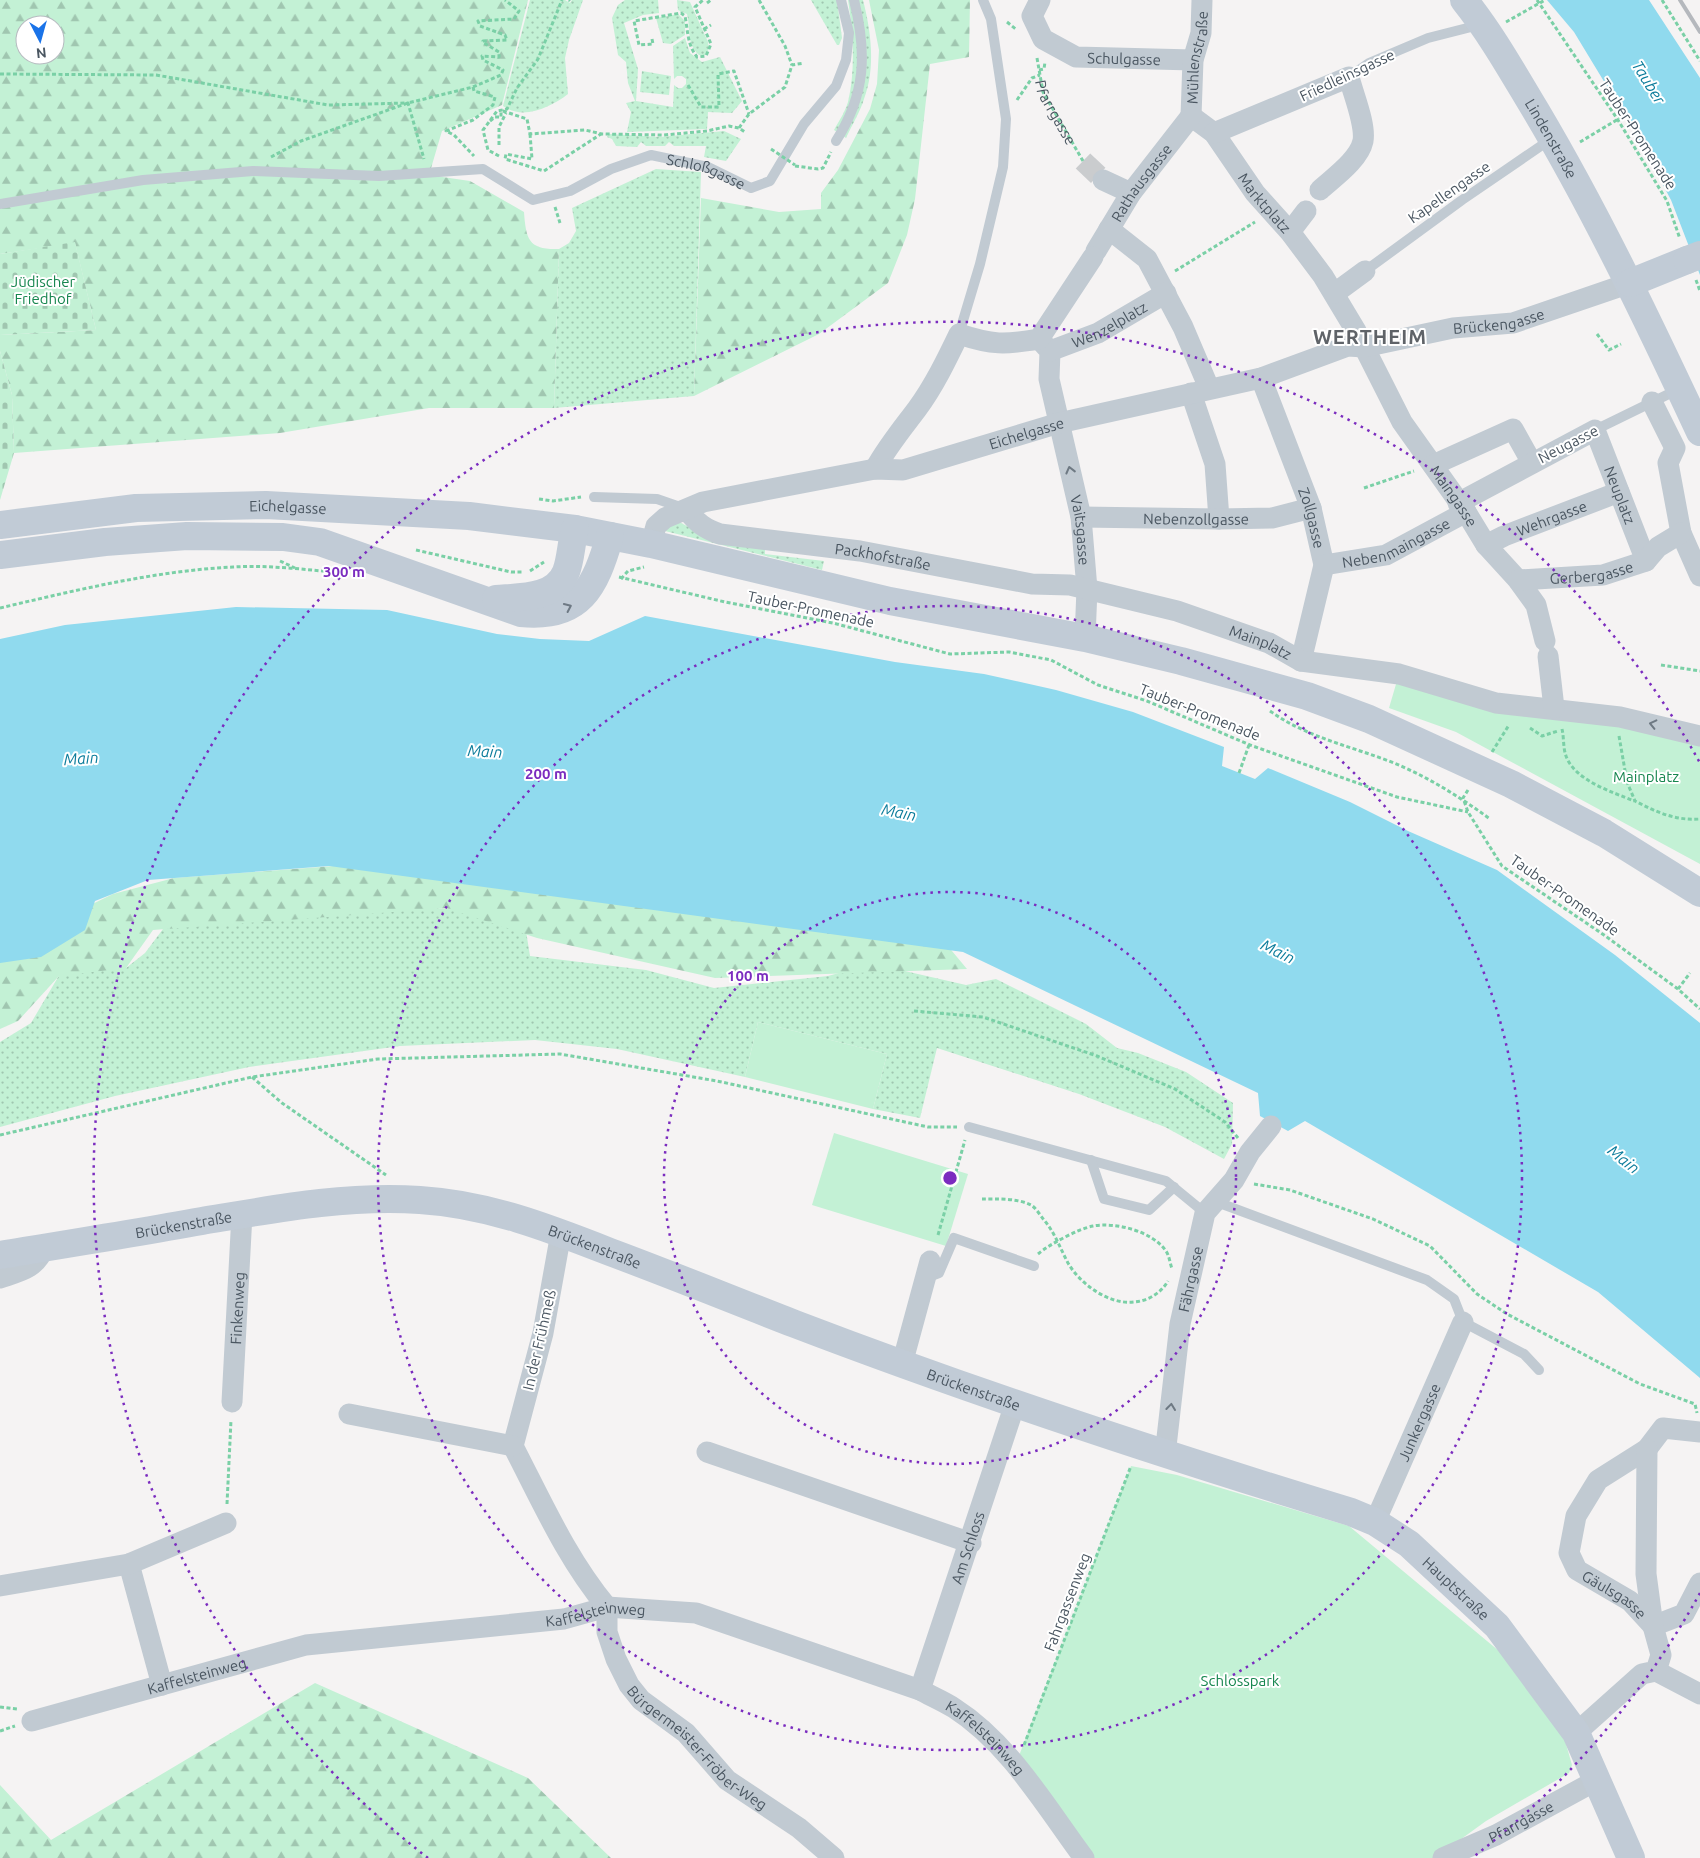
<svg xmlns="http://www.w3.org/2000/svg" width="1700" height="1858" viewBox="0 0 1700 1858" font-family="Ubuntu,sans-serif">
<defs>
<pattern id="grass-dots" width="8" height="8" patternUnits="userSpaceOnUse" patternTransform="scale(1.25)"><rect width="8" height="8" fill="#c3f1d5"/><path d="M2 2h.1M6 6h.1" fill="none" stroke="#a0c6b0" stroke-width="1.8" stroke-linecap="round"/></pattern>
<pattern id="forest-firs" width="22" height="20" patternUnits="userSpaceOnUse" patternTransform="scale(1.25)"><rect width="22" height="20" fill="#c3f1d5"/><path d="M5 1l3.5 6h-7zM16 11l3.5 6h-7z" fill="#a0c6b0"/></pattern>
<pattern id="cemetery-stones" width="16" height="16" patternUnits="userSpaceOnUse" patternTransform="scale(1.25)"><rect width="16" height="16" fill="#c3f1d5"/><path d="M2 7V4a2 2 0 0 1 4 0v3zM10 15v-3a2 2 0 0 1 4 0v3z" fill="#a0c6b0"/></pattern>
</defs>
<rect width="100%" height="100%" fill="#f5f3f3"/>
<!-- grass -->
<g fill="url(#grass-dots)">
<path d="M 530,0 L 565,0 L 570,3 L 572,0 L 583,0 L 569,40 L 565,58 L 568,94 C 551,107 523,121 503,106 Z"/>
<polygon points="625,0 658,0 659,13 643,15 624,23 638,69 636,101 673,107 674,85 678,88 682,88 686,84 686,79 682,76 677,76 674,79 673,46 685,38 690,53 702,62 720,57 742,101 732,113 708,112 707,129 627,132 631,112 626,103 635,101 628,83 626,62 618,55 612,18 618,5"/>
<path d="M 677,0 L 690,2 L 708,42 L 709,49 L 705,55 L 699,55 C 686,43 691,30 687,14 L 678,10 Z"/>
<polygon points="811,0 837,0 842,38 839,45 837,45"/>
<path d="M 848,0 L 863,0 C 871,31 876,68 864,99 C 860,112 852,125 846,138 L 834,130 C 839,121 845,112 848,102 C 856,70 853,32 848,0 Z"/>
<polygon points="678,14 685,21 685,35 671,44 663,43 656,18"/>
<polygon points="642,71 671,76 669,95 640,92"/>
<polygon points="724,131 741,139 726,161 704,157 706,146 674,146 669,142 665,146 646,146 641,142 637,147 616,146 612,139 607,137 609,134 660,137"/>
<polygon points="656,169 701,172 694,396 554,408 559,249 569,243 576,231 572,208"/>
<polygon points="673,523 681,523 703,534 765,548 765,554 824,561 822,570 665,531"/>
<polygon points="232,898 493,911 526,931 530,956 646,970 714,988 828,976 857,968 896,969 966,985 996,979 1086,1024 1117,1048 1138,1053 1186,1072 1233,1103 1232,1144 1224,1159 1165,1127 1079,1094 937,1048 920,1118 873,1109 887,1054 758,1022 745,1077 617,1049 535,1040 400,1046 249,1067 115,1096 0,1127 0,1042 31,1023 64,967 101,964 126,968 145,953 172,917"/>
</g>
<!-- forest -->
<g fill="url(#forest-firs)" fill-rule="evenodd">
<path d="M 0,0 L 528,0 L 502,105 L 442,131 L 429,175 L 470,181 L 524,212 C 526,240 529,250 559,249 L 554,408 L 429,408 L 280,433 L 14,453 L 12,395 L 0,351 L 0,335 L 96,330 L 75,243 L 0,254 ZM 25,25 L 55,25 L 55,55 L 25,55 Z"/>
<polygon points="869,0 970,0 969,57 930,64 915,199 907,235 888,283 819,334 694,396 701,198 779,212 821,209 821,193 838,170 870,109 877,84 879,50"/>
<polygon points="334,866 801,916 942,939 967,969 715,978 537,938 446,908 153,930 126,968 59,976 18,1021 0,1029 0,949 113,894 174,878"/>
<polygon points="315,1683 528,1778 611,1858 0,1858 0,1785 51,1840"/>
</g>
<!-- cemetery -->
<g fill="url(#cemetery-stones)">
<polygon points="75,242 96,330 0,335 0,254"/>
<polygon points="0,351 12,395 14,453 0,500"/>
</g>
<!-- park -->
<g fill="#c3f1d5">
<polygon points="1399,674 1700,736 1700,864 1456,732 1389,708"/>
<polygon points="758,1022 887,1054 873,1109 745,1077"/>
<polygon points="834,1133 968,1174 946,1246 812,1205"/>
<polygon points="1131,1466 1177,1475 1349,1526 1505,1656 1564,1737 1572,1765 1569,1773 1486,1821 1435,1858 1084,1858 1015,1766"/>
</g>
<!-- water -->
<g fill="#90daee">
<polygon points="1547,0 1649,0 1700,78 1700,275 1671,200 1634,131 1574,32"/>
<polygon points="236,607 387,610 497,634 540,639 589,641 645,616 895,662 984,674 1056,690 1133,712 1224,747 1222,766 1255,779 1268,768 1350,802 1408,831 1497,870 1615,955 1700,1023 1700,1378 1598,1292 1305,1121 1288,1131 1260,1116 1258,1093 963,952 329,866 148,880 95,901 85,930 41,957 0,963 0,639 65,625"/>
</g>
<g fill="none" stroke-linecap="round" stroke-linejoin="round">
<!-- street-tunnel -->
<polyline stroke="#caccce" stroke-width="21" stroke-dasharray="21 11" stroke-linecap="butt" points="1083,161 1103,180"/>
<!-- path -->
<g stroke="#7ad0a6" stroke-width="3" stroke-dasharray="4 2.5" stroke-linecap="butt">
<polyline points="569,0 570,1"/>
<polyline points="759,0 785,46 792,65"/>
<polyline points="1537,0 1618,120 1667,201 1680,239"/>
<polyline points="1662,0 1700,61"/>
<polyline points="707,3 711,0"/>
<polyline points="1007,22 1017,30"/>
<polyline points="1506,22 1545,0"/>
<polyline points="704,29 711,25"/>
<path d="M 652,39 L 653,44 L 639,45 L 634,21 L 681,13 L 685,16 C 688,31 687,44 697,57 L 706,56 L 711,44 L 695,7 L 703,0"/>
<path id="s1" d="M 1037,58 L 1043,92 L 1083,161"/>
<polyline points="1039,70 1044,69 1045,62"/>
<polyline points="0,74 156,75 328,105 408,103 424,159"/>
<polyline points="688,85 701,107 719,107 718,74 734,71 749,114"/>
<polyline points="473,87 474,91 495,97 493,105 473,120 446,131 454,135 474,156"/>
<polyline points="1017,100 1032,78 1040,75"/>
<polyline points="490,121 495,117 501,117 501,112 503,111 527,119 530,134 585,130 602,134 664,135 707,131 729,126 739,128 745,132"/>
<polyline points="739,128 749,114 785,87 792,65 804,63"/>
<polyline points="530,134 532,159 506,154 505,159 544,171 601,134"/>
<polyline points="1580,142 1620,118"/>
<polyline points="499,145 499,127 506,113"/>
<polyline points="499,156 488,150 483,130 497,111 507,109 517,88 538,59 562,0"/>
<polyline points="271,157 301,141 408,103 473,87 501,75 503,70 483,60 482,56 499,57 499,52 484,43 483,41 507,40 505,35 480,26 478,21 514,19 519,11 505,0"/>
<polyline points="795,166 818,169 823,168 831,152"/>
<polyline points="555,207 560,223"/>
<polyline points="1175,271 1255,222"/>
<polyline points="1696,280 1700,291"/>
<polyline points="1597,334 1609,350 1621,344"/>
<polyline points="1364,488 1414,471"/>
<polyline points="539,499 553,501 581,497"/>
<polyline points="416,550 511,572 524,572"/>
<polyline points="280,561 295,568"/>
<polyline points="530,571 544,562"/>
<polyline points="619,577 725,602 833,623 950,654 1009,652 1051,660 1098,685 1147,701 1250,745 1397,797 1468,812"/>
<polyline points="621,579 628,571 644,567"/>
<path d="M 0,608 C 77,590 154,571 233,567 C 266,565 300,569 333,572"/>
<polyline points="1661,665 1700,671"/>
<path d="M 1270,711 C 1308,738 1351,746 1394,763 C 1428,777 1460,797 1490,819"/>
<polyline points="1530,728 1542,736 1558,731"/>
<path d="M 1562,729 C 1564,737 1563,748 1566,756 C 1575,781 1613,792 1634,801"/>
<path d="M 1619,736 L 1627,782 L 1635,801 C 1656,812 1676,821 1700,819"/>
<polyline points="1492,752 1509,725"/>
<polyline points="1239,773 1249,745"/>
<polyline points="1468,790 1463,798 1468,812 1502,866 1604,935 1678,989 1700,1009"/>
<polyline points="1678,989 1690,973"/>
<polyline points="914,1011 983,1017 1097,1056 1175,1089 1225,1122 1238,1138"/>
<polyline points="252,1077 282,1103 386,1175"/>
<polyline points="0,1135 252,1077 378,1059 560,1054 717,1081 928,1127 957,1127"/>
<polyline points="1254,1184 1290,1190 1373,1219 1430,1246 1477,1294 1507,1314 1640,1384 1695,1404 1697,1413"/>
<path d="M 982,1199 C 997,1199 1017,1198 1031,1205 C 1036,1208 1040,1215 1044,1220 C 1055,1233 1060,1248 1068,1263 C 1080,1284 1109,1305 1134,1302 C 1148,1301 1161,1293 1168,1281"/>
<polyline points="938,1235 965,1140"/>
<path d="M 1038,1254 C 1050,1244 1078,1229 1093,1226 C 1116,1222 1152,1231 1166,1251 C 1169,1255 1170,1263 1172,1269"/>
<polyline points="227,1504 231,1420"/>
<polyline points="0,1707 17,1709"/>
<polyline points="0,1731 15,1726"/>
<polyline points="1024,1745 1131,1466"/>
</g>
<!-- lane -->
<g stroke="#c1cad2" stroke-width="10">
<polyline points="1349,77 1369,63 1428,38 1479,25"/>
<path d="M 836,141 C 866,94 867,53 854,0"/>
<path id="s2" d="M 0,204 L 143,180 L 253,171 L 379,176 L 483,169 L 533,200 L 570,191 L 611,169 L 651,155 L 708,167 L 751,188 L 770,181 L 804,124 L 836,86 L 846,60 L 849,33 L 841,0"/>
<polyline points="1365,271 1462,200 1551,139"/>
<polyline points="959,334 980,264 1003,167 1006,119 991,19 983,0"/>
<polyline points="1595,430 1679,389"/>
<polyline points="594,497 657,499 683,508"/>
<polyline points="969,1127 1166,1181 1205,1213"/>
<polyline points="1091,1160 1104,1199 1149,1210 1174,1187"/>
<polyline points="1214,1201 1427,1280 1454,1299 1463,1322 1524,1354 1539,1370"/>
<polyline points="926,1278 939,1273 954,1238 1034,1266"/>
</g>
<!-- street -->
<g stroke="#c1cad2" stroke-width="21">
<path id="s3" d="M 1040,0 L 1032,16 L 1043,39 L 1076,57 L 1193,60"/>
<path id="s4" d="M 1191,116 L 1214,133 L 1255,193 L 1290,232 L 1323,276 L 1356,331 L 1402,422 L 1466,512 L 1486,545 L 1518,580 L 1536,605 L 1545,641"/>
<path id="s5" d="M 1191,116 L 1193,60 L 1201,33 L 1202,0"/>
<path d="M 1214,133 L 1349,77 C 1353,94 1366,124 1363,141 C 1359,160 1333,178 1320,190"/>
<polyline points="1103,180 1131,193"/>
<polyline points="1109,229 1147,259 1183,327 1209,388"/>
<polyline points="1290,232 1306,211"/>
<path id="s6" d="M 1096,251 L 1131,193 L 1191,116"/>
<polyline points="1335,293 1365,271"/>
<path id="s7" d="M 1039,339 L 1050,351 L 1049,379 L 1081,517 L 1087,589 L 1085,638"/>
<path id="s8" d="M 1050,351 L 1098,333 L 1166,293"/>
<path id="s9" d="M 1261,378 L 1311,508 L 1324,565 L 1301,661"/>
<polyline points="1191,393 1215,464 1219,519"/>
<polyline points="1652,402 1675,448 1668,463 1681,533 1700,576"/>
<polyline points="1433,465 1513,429 1532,463"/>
<path d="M 875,469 C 887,447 902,429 917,409 C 934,386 947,359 959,334 C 992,345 1005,345 1039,339 L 1093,257"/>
<path id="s10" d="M 1458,503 L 1595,430 L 1646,561"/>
<path id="s11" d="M 687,510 C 697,523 705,529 720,534 L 860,551 L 1032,584 L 1070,585 L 1177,611 L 1269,643 L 1301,661 L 1399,674 L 1496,703 L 1620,717 L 1700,736"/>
<path id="s12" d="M 1081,517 L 1219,519 L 1272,518 L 1311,508"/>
<path id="s13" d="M 651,544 L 656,526 L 665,518 L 703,502 L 875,469 L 903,470 L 1059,423 L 1261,378 L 1348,346 L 1364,347 L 1453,328 L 1513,323 L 1630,283"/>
<path id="s14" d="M 1486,545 L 1504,536 L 1619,492"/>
<path id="s15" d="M 1324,565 L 1386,555 L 1466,512"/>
<path id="s16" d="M 1518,580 L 1603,575 L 1646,561 L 1658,547 L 1681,533"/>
<polyline points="1548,656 1554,708"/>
<path d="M 561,1233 L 543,1333 L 513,1446 C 542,1502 567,1559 607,1607"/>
<path d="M 0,1278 C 21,1271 35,1269 44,1248"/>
<polyline points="902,1364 930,1261"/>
<path id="s17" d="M 232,1402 L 242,1214"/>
<polyline points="349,1414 513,1446"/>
<path id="s18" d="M 1700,1432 L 1663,1428 L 1647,1449 L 1598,1480 L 1576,1516 L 1569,1553 L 1577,1570 L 1630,1601 L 1653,1626 L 1684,1614 L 1700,1583"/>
<polyline points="707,1452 971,1543"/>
<path id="s19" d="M 1165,1455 L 1180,1324 L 1205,1213 L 1234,1180 L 1250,1152 L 1271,1126"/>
<path id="s20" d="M 1375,1522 L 1463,1322"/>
<polyline points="129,1564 162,1685"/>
<polyline points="0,1586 129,1564 226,1523"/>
<path id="s21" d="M 607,1607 L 607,1632 L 616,1659 L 629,1685 L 641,1700 L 686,1733 L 727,1780 L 799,1828 L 834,1858"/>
<polyline points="1656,1671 1700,1694"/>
<path id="s22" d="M 920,1690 L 1015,1404"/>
<path id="s23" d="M 32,1721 L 306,1645 L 564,1619 L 607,1607 L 696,1613 L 920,1690 C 931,1696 943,1701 954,1708 C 1009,1743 1046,1807 1084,1858"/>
<polyline points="1576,1733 1642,1674 1656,1671 1661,1655 1653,1626 1646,1574 1647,1449"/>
<path id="s24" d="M 1443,1858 L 1496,1835 L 1597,1780"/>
</g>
<!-- secondary -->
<g stroke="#c1cbd6" stroke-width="28">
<path id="s25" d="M 1464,0 C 1492,35 1513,73 1536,111 C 1597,214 1649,323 1700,432"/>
<polyline points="1630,283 1687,260"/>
<path id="s26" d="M 0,525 L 136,508 L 266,505 L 469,516 L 575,529 L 651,544 L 890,601 L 1085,638 L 1181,661 L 1307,696 L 1369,719 L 1511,784 L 1604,833 L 1700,893"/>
<path d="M 0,555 L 105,542 L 187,536 L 283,537 L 320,542 L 521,613 C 581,619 595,587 610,536"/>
<path d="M 496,599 C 520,597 555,599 566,572 C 571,559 571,543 575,529"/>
<path id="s27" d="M 0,1255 C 67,1244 135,1233 202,1221 C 274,1209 347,1195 420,1200 C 487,1204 549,1228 610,1252 C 672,1275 733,1300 795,1324 C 978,1394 1164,1455 1351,1512 L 1375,1522 L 1409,1544 L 1497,1626 L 1576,1733 L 1631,1858"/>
</g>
<!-- rail -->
<polyline stroke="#b5b8bd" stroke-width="4" points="1680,0 1700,32"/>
<!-- path-bridge -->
<polyline stroke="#7ad0a6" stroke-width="3" stroke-dasharray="4 2.5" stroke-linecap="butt" points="771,149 795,165"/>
<!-- secondary-bridge -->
<polyline stroke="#c1cbd6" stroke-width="28" points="1687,260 1700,255"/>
</g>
<!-- one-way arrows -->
<defs><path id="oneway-chevron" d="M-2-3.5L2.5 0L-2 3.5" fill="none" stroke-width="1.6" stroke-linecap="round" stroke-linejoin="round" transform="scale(1.25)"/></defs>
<g stroke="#6e7983">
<use href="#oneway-chevron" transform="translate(1070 470) rotate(-104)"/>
<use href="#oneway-chevron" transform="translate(1653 724) rotate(-167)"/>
<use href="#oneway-chevron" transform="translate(1171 1407) rotate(-83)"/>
</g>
<use stroke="#6e7984" href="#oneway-chevron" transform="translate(568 607) rotate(-25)"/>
<!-- distance rings -->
<g fill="none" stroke="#7b2cbf" stroke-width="2.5" stroke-dasharray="2.5 5">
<circle cx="950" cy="1178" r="286"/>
<circle cx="950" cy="1178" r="572"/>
<path d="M1700 1593A857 857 0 0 1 1472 1858M428 1858A857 857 0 1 1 1700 763"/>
</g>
<g text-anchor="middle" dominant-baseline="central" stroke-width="4" stroke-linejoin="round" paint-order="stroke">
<!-- street labels -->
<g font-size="15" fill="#4a5661" stroke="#fff">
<text stroke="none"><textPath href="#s5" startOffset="59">Mühlenstraße</textPath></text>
<text stroke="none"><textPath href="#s3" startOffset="129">Schulgasse</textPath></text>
<text transform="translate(1347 75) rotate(-25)">Friedleinsgasse</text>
<text stroke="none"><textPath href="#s1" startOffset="58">Pfarrgasse</textPath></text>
<text transform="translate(1638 134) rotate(57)">Tauber-Promenade</text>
<text stroke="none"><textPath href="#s25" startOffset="164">Lindenstraße</textPath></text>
<text stroke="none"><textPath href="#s2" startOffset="729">Schloßgasse</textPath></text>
<text stroke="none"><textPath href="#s6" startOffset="82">Rathausgasse</textPath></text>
<text transform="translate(1449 192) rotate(-35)">Kapellengasse</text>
<text stroke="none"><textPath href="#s4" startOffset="115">Marktplatz</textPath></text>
<text stroke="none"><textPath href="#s13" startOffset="891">Brückengasse</textPath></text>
<text stroke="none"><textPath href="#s8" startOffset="65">Wenzelplatz</textPath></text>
<text stroke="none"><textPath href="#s13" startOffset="404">Eichelgasse</textPath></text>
<text transform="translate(1568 444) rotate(-27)">Neugasse</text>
<text stroke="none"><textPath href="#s4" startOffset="465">Maingasse</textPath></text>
<text stroke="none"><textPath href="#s10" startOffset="225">Neuplatz</textPath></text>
<text stroke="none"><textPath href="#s26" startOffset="289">Eichelgasse</textPath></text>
<text stroke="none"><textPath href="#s14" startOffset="71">Wehrgasse</textPath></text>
<text stroke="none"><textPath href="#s12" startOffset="115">Nebenzollgasse</textPath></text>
<text stroke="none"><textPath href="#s9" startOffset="149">Zollgasse</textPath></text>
<text stroke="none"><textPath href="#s7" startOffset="199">Vaitsgasse</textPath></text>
<text stroke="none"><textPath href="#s15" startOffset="76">Nebenmaingasse</textPath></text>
<text stroke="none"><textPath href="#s11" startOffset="206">Packhofstraße</textPath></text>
<text stroke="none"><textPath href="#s16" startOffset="74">Gerbergasse</textPath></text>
<text transform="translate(811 609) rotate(12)">Tauber-Promenade</text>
<text stroke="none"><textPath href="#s11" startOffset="595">Mainplatz</textPath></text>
<text transform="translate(1200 712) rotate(22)">Tauber-Promenade</text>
<text transform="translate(1565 895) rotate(35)">Tauber-Promenade</text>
<text stroke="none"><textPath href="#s27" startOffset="186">Brückenstraße</textPath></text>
<text stroke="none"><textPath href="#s27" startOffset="606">Brückenstraße</textPath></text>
<text stroke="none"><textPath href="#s19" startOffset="178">Fährgasse</textPath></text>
<text stroke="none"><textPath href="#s17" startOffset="94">Finkenweg</textPath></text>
<text transform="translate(539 1340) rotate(-77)">In der Frühmeß</text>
<text stroke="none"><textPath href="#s27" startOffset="1011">Brückenstraße</textPath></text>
<text stroke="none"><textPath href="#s20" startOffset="109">Junkergasse</textPath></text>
<text stroke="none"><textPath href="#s22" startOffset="150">Am Schloss</textPath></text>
<text stroke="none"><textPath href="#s27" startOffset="1539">Hauptstraße</textPath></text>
<text stroke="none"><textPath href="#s18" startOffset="265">Gäulsgasse</textPath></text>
<text transform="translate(1067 1602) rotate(-69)">Fahrgassenweg</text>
<text stroke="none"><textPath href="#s23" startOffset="576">Kaffelsteinweg</textPath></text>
<text stroke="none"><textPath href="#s23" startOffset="171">Kaffelsteinweg</textPath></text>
<text stroke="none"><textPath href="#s23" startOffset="996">Kaffelsteinweg</textPath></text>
<text stroke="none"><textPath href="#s21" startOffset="176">Bürgermeister-Fröber-Weg</textPath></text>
<text stroke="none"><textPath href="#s24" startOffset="86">Pfarrgasse</textPath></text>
</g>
<!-- park labels -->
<g font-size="15" fill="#17864f" stroke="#fff">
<text x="43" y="281">Jüdischer<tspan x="43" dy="17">Friedhof</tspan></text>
<text x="1646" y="776">Mainplatz</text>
<text x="1240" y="1680">Schlosspark</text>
</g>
<!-- water labels -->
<g font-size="16" font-style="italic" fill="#0c7c9b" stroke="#fff">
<text transform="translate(1649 82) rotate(58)">Tauber</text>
<text transform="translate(485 751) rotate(3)">Main</text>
<text transform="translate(81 758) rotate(-4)">Main</text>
<text transform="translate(899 812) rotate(11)">Main</text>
<text transform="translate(1278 951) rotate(26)">Main</text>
<text transform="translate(1624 1159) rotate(39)">Main</text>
</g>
<!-- district labels -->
<g font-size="20" font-weight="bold" letter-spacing="1" fill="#5f6368" stroke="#fff">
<text x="1370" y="336">WERTHEIM</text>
</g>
</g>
<circle cx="950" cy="1178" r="8" fill="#7b2cbf" stroke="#fff" stroke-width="2.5"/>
<g font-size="15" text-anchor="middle" font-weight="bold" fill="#7b2cbf" stroke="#fff" stroke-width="4" stroke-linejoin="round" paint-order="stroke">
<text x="344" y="577">300 m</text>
<text x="546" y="779">200 m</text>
<text x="748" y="981">100 m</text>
</g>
<!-- north arrow -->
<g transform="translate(40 40) rotate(174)"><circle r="24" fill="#ffffff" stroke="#b7bbc0"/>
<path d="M0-4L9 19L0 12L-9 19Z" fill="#1a73e8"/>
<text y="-8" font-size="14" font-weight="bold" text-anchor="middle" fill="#4a5661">N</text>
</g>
</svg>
